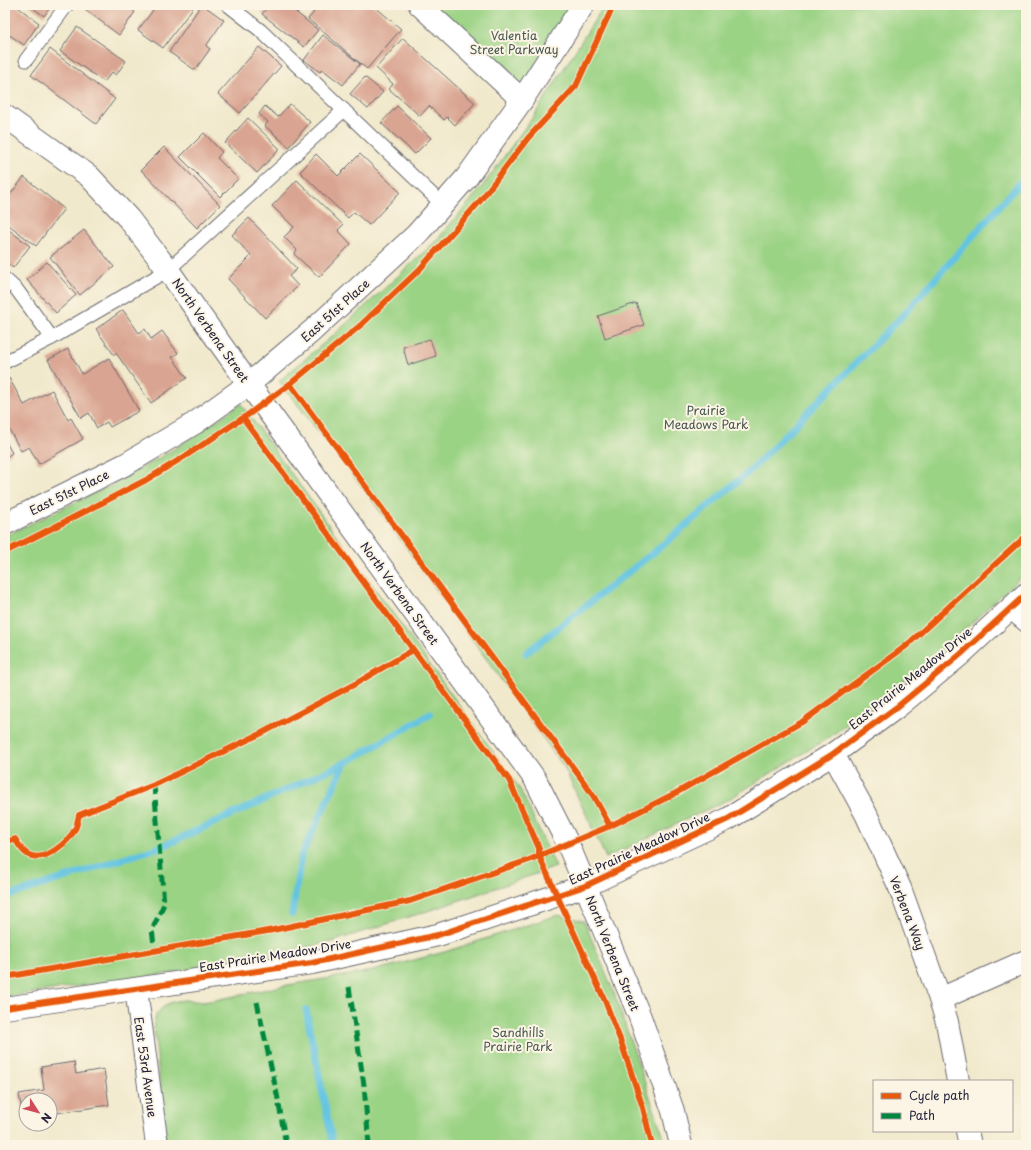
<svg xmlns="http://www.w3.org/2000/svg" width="1031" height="1150" viewBox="0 0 1031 1150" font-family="'Playpen Sans',sans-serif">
<rect width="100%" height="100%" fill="#fcf5e5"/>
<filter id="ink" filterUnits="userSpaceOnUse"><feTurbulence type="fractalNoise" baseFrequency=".025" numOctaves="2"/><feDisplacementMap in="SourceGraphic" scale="8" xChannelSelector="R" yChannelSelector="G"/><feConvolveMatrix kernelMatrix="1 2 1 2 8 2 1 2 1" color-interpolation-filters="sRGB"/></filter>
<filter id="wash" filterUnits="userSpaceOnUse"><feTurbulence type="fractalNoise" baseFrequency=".012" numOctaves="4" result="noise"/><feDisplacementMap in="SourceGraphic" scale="16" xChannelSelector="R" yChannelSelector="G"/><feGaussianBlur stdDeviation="0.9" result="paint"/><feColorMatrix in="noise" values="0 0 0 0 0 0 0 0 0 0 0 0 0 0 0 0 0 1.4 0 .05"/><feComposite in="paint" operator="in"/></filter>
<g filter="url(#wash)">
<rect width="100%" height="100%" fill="#f1e9cc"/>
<!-- green -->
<g fill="#9bd385" stroke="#5e7a60">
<polygon points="420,5 583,5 522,100"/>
<polygon points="604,5 1026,5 1026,572 952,641 891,691 831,736 731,798 606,858 564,767 364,489 279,381 336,333 435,242 482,187 535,114 598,15"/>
<polygon points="241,404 520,789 556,867 443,906 331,942 217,967 64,988 5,997 5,536 112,485 176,448"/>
<polygon points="558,915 584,921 613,990 663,1135 665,1145 166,1145 154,1026 156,1015 161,1009 169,1003 177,1001 185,1000 203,1002 216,1000 282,986 373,971 448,951"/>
</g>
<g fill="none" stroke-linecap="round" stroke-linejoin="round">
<!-- stream -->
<g stroke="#63c4e1" stroke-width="7">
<polyline points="526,653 658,549 752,469 906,312 1026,176"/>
<polyline points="5,897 163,846 345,763 430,714"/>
<polyline points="292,914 301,856 345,763"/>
<polyline points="306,1010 333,1145"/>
</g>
</g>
<g id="blocks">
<!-- building -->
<g fill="#d9a491">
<polygon points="5,5 15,5 39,23 24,45 8,34 5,38"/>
<polygon points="29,5 52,5 44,16"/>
<polygon points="89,5 126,5 135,12 119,35 86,10"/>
<polygon points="157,5 195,5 163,48 138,30"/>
<polygon points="201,5 203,5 224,20 206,46 210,49 195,70 169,52"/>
<polygon points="269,5 287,5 318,30 304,47 262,14"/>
<polygon points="305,5 373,5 401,29 367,69 308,19 314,12"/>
<polygon points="77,27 126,61 116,75 112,72 104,82 60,51"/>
<polygon points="323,35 360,64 343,85 322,69 320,72 304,60"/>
<polygon points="403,38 475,103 455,125 447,117 444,120 429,106 420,116 389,89 393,84 376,68"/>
<polygon points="259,47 281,66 240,113 218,94"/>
<polygon points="50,49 115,99 96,124 31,75"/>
<polygon points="365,77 383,92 368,109 350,94"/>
<polygon points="290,104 310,122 289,147 265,126 268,122 259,114 265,106 278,117"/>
<polygon points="397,106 431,138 415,154 381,123"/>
<polygon points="248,118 280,149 257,173 225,143"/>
<polygon points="204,133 222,152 217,158 238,179 220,197 180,157"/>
<polygon points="164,147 220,205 197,228 141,170"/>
<polygon points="316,154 338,176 360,154 400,192 369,225 354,212 348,218 300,172"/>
<polygon points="24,177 64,209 36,246 5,222 5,201"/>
<polygon points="297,180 343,225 338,230 351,244 319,277 294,254 297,250 284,237 294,227 272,206"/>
<polygon points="249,218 297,269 289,276 298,286 265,318 228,279 251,256 232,235"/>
<polygon points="5,227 30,246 13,268 5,261"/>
<polygon points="84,230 114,267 80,295 50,257"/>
<polygon points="47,262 76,295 56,313 27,280"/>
<polygon points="636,303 644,325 605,338 598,316"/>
<polygon points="123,310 139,333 145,329 151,339 162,331 178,353 172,357 187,378 151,403 116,353 114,355 96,329"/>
<polygon points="430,339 436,356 408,365 403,347"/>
<polygon points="68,349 82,374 109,358 139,411 110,427 107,422 97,428 89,413 81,418 48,360"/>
<polygon points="9,378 24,405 52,390 68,420 71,418 83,439 39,464 29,447 21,451 5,422 5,380"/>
<polygon points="5,440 12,453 5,458"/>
<polygon points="74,1062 76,1074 104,1069 109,1105 50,1114 50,1100 26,1100 26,1118 23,1118 19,1094 44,1090 41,1067"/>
</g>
</g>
</g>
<g filter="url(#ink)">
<use href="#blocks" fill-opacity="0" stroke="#6a686e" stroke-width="1"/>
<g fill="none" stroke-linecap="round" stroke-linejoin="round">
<defs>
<g id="service">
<polyline points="228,5 260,30 443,205"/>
<polyline points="26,60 67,5"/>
<polyline points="5,279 17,290 52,338"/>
<polyline points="5,362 52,338 168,270 344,110"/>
<polyline points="1008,611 1026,626"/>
</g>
<g id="minor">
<polyline points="420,5 522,100"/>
<polyline points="5,524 126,464 195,423 249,384 312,331 417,234 467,177 522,100 583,5"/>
<polyline points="833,754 866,814 900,888 940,999 947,1022 958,1081"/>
<polyline points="136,989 157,1145"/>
<polyline points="940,999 1026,961"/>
<polyline points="967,1131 970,1145"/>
</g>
<g id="tertiary">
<polyline points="5,116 89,176 129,219 168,270 263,404 535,779 568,844 640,1017 673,1111 681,1145"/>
<polyline points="5,1008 312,963 438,935 585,886 728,819 833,754 897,707 961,654 1026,594"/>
</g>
</defs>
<!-- service casing -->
<use href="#service" stroke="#6a686e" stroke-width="15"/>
<!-- minor casing -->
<use href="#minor" stroke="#6a686e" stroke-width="24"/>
<!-- tertiary casing -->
<use href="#tertiary" stroke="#6a686e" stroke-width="24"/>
<!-- service -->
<use href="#service" stroke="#fff" stroke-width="13"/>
<!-- minor -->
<use href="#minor" stroke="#fff" stroke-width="22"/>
<!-- tertiary -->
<use href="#tertiary" stroke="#fff" stroke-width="22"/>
<!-- quiet -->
<g stroke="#00873e" stroke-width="5" stroke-dasharray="10 5" stroke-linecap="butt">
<polyline points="154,785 164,904 152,930 155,951"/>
<polyline points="349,987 364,1085 369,1145"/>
<polyline points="257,1002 278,1099 286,1145"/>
</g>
<defs>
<g id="cycleway">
<polyline points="290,384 583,781 594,797 610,826"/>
<polyline points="243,418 509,780 539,848 539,856 605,1001 621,1042 643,1108 652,1145"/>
<polyline points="5,552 88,510 146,480 187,455 249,414 290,384 362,324 419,270 480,201 528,138 576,86 606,21 614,5"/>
<path d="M 5,842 L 15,839 C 19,845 22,852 29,855 C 45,863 70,841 76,827 C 77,824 78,819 79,815 L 154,785 L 262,733 L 355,684 L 413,650"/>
<polyline points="5,977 273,930 410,901 529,860 610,826 674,794 802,722 906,646 1026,536"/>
<polyline points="5,1008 312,963 438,935 585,886 728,819 833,754 897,707 961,654 1026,594"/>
</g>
</defs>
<!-- cycleway casing -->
<use href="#cycleway" stroke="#fcf5e5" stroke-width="8"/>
<!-- cycleway -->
<use href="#cycleway" stroke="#e8590c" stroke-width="6"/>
</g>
</g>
<g text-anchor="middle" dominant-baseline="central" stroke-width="4" stroke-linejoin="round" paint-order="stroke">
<!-- park labels -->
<g font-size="12" fill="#465751" stroke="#fcf5e5">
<text x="514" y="35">Valentia<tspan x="514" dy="14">Street Parkway</tspan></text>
<text x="706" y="410">Prairie<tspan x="706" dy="14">Meadows Park</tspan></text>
<text x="518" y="1032">Sandhills<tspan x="518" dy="14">Prairie Park</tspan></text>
</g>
<!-- street labels -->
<g font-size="12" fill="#22223b" stroke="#fcf5e5">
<text transform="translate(335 310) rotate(-42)">East 51st Place</text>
<text transform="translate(211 330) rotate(55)">North Verbena Street</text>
<text transform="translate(69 492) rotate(-26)">East 51st Place</text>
<text transform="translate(400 593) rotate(54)">North Verbena Street</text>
<text transform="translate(910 678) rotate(-39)">East Prairie Meadow Drive</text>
<text transform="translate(639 848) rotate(-25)">East Prairie Meadow Drive</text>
<text transform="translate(908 913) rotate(69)">Verbena Way</text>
<text transform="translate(613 953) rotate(68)">North Verbena Street</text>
<text transform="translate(275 955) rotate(-9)">East Prairie Meadow Drive</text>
<text transform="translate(146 1067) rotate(82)">East 53rd Avenue</text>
</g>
</g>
<!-- margin -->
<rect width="1031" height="1150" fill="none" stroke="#fcf5e5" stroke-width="20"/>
<!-- legend -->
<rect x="873" y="1080" width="140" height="52" fill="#fcf5e5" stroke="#a5a1a1"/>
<rect x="881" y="1093" width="20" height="6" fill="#e8590c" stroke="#a5a1a1"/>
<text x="909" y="1100" font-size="12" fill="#22223b">Cycle path</text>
<rect x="881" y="1113" width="20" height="6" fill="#00873e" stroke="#a5a1a1"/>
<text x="909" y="1120" font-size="12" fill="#22223b">Path</text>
<!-- north arrow -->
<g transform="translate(38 1112) rotate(126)"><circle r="19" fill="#fcf5e5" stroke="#a5a1a1"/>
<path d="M0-3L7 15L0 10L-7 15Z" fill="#d1495b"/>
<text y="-6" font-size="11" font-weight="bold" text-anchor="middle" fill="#22223b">N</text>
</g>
</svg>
